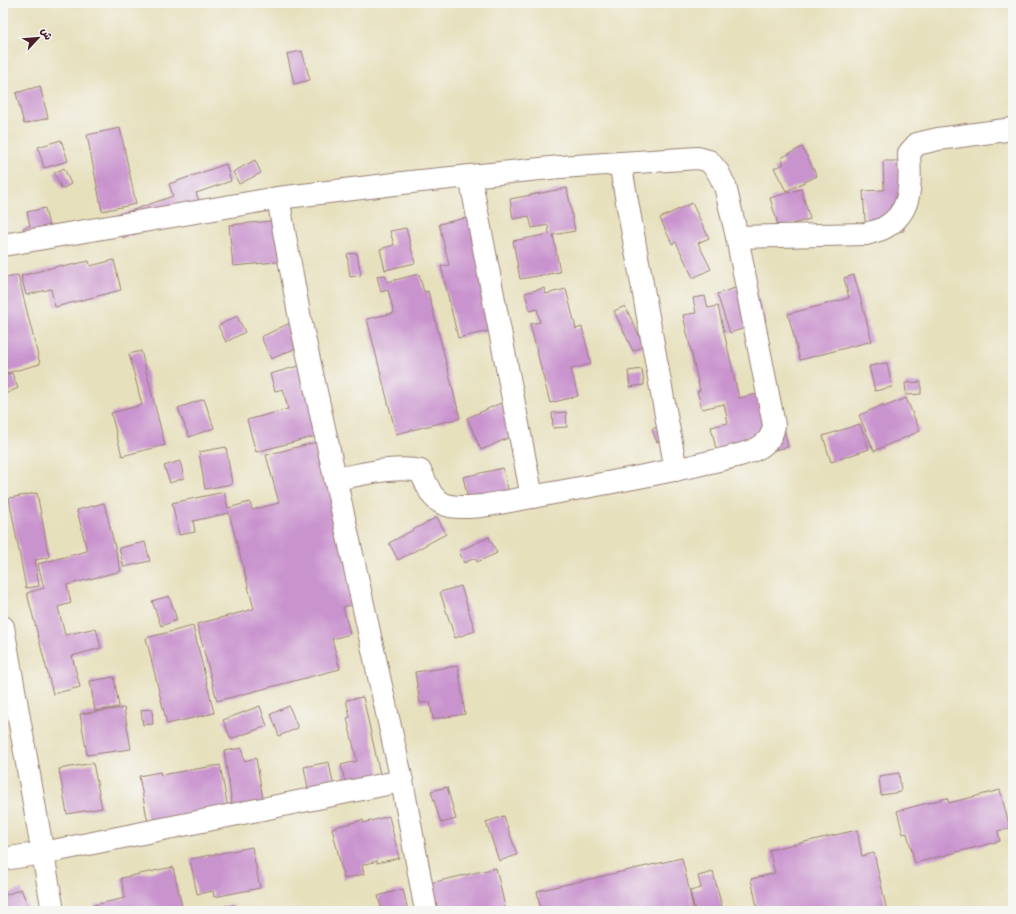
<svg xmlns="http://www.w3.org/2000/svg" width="1016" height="914" viewBox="0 0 1016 914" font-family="Caveat,'Playpen Sans Arabic',sans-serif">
<rect width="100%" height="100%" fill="#f6f6f2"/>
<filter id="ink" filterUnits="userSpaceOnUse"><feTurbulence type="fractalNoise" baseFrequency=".025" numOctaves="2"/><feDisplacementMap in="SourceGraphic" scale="8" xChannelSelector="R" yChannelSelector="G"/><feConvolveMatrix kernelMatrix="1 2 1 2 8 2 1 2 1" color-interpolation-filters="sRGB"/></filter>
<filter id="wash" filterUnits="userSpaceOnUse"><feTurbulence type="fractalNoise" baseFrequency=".012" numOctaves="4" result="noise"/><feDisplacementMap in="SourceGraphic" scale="16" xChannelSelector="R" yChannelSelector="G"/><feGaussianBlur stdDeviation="0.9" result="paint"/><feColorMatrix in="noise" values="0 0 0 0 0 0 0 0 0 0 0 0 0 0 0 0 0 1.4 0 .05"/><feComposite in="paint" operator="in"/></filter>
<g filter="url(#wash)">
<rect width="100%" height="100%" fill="#e7e0bd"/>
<g id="blocks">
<!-- building -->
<g fill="#c993ce">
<polygon points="302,51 310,80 294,84 287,54"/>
<polygon points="40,86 48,118 24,124 16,93"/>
<polygon points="120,128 136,204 102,211 87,135"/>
<polygon points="61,140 68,161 44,168 38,147"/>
<polygon points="802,147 817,176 786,191 774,168 784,164 781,158"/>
<polygon points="255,160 261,173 239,184 233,172"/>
<polygon points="883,161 900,161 904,231 866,233 863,191 884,190"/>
<polygon points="226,164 231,181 196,193 200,204 161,225 123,238 116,216 173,196 169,184"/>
<polygon points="64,168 71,184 62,189 54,173"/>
<polygon points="3,178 6,190 3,191"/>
<polygon points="567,188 575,231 553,235 560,272 520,279 513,241 549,234 548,225 532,228 529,216 513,219 510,199"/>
<polygon points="801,189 810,219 779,228 770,198"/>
<polygon points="692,203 709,238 698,243 711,269 693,278 676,242 672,244 660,218"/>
<polygon points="45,208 50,232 28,251 23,228 30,226 27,212"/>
<polygon points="479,215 506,327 458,338 441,266 449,265 439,224"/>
<polygon points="282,220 287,261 233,266 229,225"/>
<polygon points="406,228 415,263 385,270 380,249 394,245 390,231"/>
<polygon points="357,253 361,275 350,277 347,254"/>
<polygon points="114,260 121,290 55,307 51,289 26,295 21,276 62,265 62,267 89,261 90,266"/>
<polygon points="419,274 424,292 428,291 460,418 396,434 367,319 394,313 388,290 381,292 377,276 385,275 387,282"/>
<polygon points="18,275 40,364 3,374 3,279"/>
<polygon points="854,275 872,341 800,360 788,314 849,298 844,278"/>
<polygon points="753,282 766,321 730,333 717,294"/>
<polygon points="544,288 546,294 566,289 576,329 582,327 591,364 571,369 578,396 550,403 530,324 540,322 537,309 530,311 525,293"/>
<polygon points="705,296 708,308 718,306 739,398 776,390 788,447 719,462 711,427 728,423 724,404 702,409 697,391 700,391 683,315 696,313 693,298"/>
<polygon points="625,306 644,346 633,351 614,311"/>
<polygon points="237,316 245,332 226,342 218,326"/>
<polygon points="290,323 301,346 271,359 261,337"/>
<polygon points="141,351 165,445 122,456 111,413 142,405 129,354"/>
<polygon points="887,363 892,387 875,391 869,366"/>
<polygon points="306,364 324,434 256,452 247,420 288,409 283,389 275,391 270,374"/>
<polygon points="642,369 644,385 630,387 628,371"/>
<polygon points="12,373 18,388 3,395 3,376"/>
<polygon points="921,382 921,394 906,395 905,383"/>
<polygon points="906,398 920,431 874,451 859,415 883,405 884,407"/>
<polygon points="204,399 214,428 189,437 178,408"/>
<polygon points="510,399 524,431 481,450 467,418"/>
<polygon points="566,412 567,427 553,428 552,413"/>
<polygon points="674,421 678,434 657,442 652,429"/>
<polygon points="860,424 869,449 831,462 823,436"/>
<polygon points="317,442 359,603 343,607 350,634 332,639 340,669 217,701 197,624 254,609 229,513 193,521 195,532 179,535 172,503 224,492 228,508 250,502 252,510 279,503 266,455"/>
<polygon points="226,447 232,484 205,489 199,452"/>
<polygon points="180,461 184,478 170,483 164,466"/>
<polygon points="503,468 511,502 471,511 463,477"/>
<polygon points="37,493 49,557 35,560 39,586 26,588 9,498"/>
<polygon points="104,503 121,571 67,585 71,603 58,607 65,635 96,628 101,648 72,656 80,687 53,694 27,593 44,588 38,564 87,551 77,510"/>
<polygon points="437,517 446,534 398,560 389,543"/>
<polygon points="489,537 497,553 477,562 475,558 464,563 459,551"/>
<polygon points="145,542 150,561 124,567 119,548"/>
<polygon points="461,586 475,631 455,638 440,592"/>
<polygon points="169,596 177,620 161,626 152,601"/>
<polygon points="193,626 214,713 167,724 146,638"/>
<polygon points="458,666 465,714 433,719 430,702 420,703 415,672"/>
<polygon points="114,677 119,707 95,711 90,681"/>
<polygon points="363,697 382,783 347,791 341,765 357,761 347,718 350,717 346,700"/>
<polygon points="260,706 267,726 231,739 223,720"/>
<polygon points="289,706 298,728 279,736 271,714"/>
<polygon points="124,708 131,749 87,755 80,714"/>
<polygon points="152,709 153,724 143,725 141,710"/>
<polygon points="242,748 244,761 256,758 264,805 233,810 224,751"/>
<polygon points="329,762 335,794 310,799 304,767"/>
<polygon points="93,763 102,808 67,814 59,769"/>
<polygon points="220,765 229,813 149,828 139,776 160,772 161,775"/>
<polygon points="899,773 901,792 881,795 879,776"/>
<polygon points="447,787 456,819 441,823 431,791"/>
<polygon points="1000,790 1010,828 998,831 1000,841 915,863 907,833 903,834 897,811 947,798 949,803"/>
<polygon points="389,816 399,858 377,863 377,861 362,865 364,874 344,879 332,828 363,820 363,823"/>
<polygon points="504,816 517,855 499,861 486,822"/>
<polygon points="857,830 862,856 874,853 887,911 758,911 751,879 775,873 769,850"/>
<polygon points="3,839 4,839 8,852 3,854"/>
<polygon points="252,847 260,888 214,897 213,891 197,894 190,859"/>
<polygon points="682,858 694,911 541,911 537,891"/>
<polygon points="173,867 183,911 96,911 94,905 125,898 121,878"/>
<polygon points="496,868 506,911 436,911 430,883"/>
<polygon points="713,872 723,911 695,911 690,891 701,888 698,876"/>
<polygon points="21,889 30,911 3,911 3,896"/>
<polygon points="403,889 408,911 382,911 378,896"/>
<polygon points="234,905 235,911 221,911 221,907"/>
</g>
</g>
</g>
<g filter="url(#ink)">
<use href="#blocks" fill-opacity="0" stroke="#988074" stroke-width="1"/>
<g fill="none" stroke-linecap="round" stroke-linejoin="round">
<defs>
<g id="minor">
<polyline points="620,163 676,470"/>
<polyline points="470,176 532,497"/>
<path d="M 278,198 L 411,182 L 560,167 L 698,158 L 709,161 L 718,172 L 725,186 L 737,237 L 774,425 C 772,436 769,441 760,447 C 745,456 712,461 693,466 C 623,481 552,493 482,506 C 464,507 442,511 431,493 C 427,486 424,478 420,471 C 395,465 360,475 335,479"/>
<path d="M 737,237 L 866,234 C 872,232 878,231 884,228 C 914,211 910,183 909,153 L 917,144 L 938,139 L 1013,129"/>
<polyline points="3,245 278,198 300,319 402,781 426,911"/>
<polyline points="3,859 43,853 402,781"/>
</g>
<polyline id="primary" points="3,627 53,911"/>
</defs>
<!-- minor casing -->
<use href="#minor" stroke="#988074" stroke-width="24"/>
<!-- primary casing -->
<use href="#primary" stroke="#988074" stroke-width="24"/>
<!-- minor -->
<use href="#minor" stroke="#fff" stroke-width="22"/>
<!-- primary -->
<use href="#primary" stroke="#fff" stroke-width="22"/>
</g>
</g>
<!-- margin -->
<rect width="1016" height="914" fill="none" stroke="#f6f6f2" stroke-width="16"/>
<!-- north arrow -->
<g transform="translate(38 38) rotate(64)" stroke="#f6f6f2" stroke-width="3" paint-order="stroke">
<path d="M0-3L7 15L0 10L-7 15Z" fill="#4a1f2b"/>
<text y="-6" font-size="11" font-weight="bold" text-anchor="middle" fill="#4a1f2b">ش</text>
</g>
</svg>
